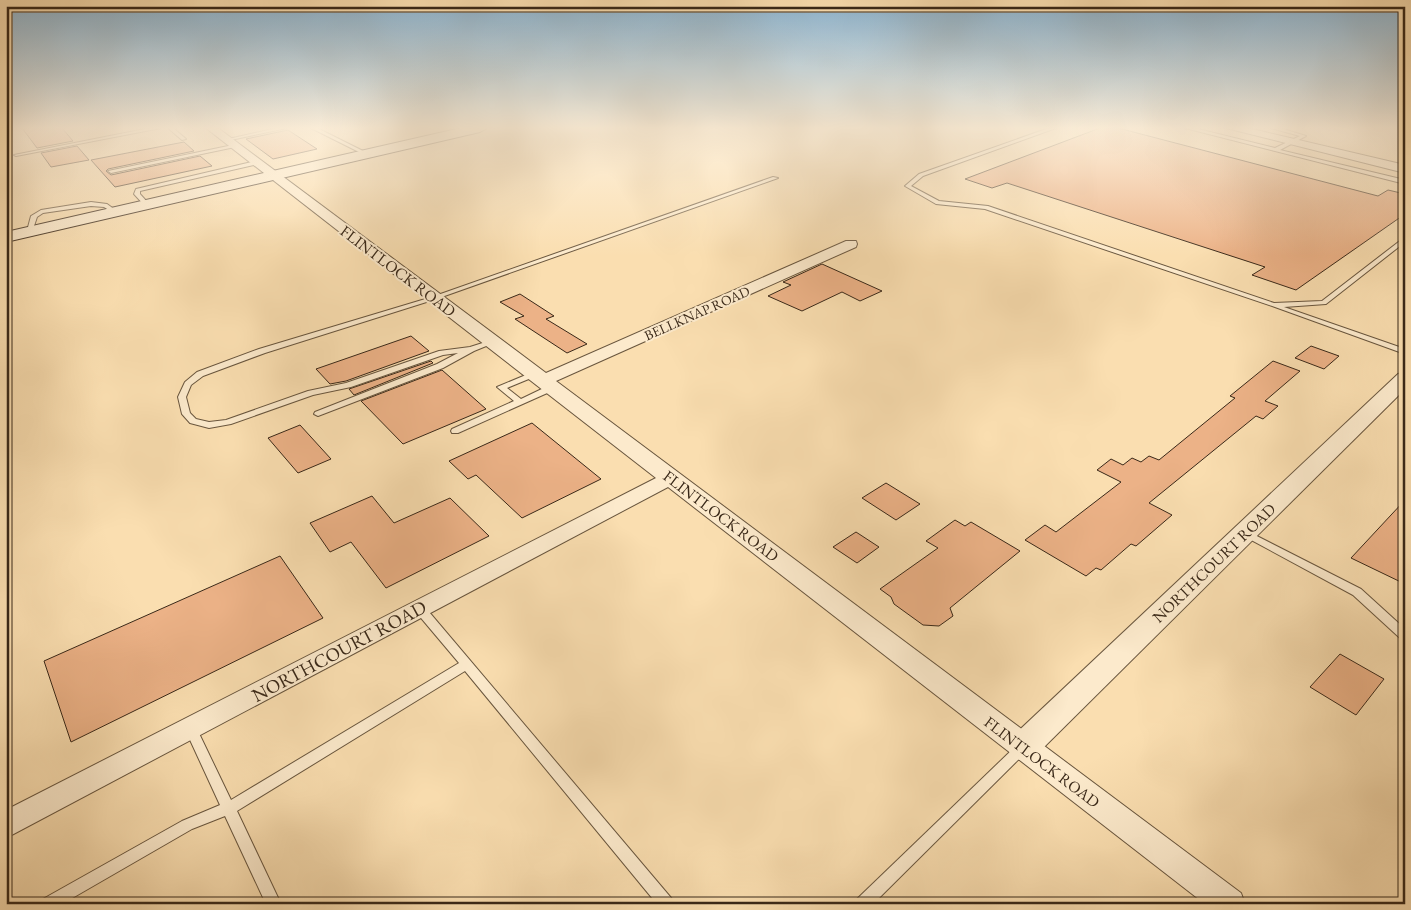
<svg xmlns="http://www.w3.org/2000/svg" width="1411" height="910" viewBox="0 0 1411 910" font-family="'EB Garamond',serif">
<rect width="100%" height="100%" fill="#fadeb0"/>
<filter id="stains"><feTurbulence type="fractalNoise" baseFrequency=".004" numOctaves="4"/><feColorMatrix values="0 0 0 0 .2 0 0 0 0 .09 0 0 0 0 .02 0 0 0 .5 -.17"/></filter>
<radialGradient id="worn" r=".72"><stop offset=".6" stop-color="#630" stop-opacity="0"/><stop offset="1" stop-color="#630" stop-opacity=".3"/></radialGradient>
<!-- building -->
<g fill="#ecb287" stroke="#392818">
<polygon points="22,128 62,128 73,141 37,148"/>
<polygon points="1100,128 1118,128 1378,196 1388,190 1405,194 1405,214 1296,290 1252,275 1265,267 1007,183 992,188 965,179"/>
<polygon points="288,130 317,149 273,159 246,139"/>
<polygon points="184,142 194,151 108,169 106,171 111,175 200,156 212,166 115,187 91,160"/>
<polygon points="77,146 89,160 51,167 41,153"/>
<polygon points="822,264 882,291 860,301 842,292 802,311 768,296 791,285 783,282"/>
<polygon points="520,294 554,316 546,319 587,344 567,353 515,319 524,316 500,302"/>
<polygon points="411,336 429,351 346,381 330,384 316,369"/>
<polygon points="1311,346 1339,356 1324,369 1295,358"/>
<polygon points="431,361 433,363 354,395 349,389"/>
<polygon points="1273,361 1300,371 1265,401 1278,406 1263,419 1256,416 1149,503 1172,515 1136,546 1131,544 1101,570 1096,568 1086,576 1025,540 1045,525 1056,532 1121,482 1097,470 1111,459 1123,465 1132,458 1141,462 1149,456 1159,460 1235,398 1230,396"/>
<polygon points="442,370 486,409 403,444 361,401"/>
<polygon points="532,423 601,479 522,518 476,475 468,479 449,461"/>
<polygon points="300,425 331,459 298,473 268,438"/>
<polygon points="886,483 920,504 896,520 862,498"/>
<polygon points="372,496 394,523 450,498 489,536 386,588 351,542 330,552 310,523"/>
<polygon points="1405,500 1405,584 1351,558"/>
<polygon points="955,520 965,526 971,522 1020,551 950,608 953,616 939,626 923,625 894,604 891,597 880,589 938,548 926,541"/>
<polygon points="856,532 879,547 857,563 833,547"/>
<polygon points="280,556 323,618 71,742 44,661"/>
<polygon points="1340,654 1384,679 1356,715 1310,687"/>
</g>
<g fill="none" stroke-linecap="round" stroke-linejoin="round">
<defs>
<g id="service">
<polygon points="150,128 161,128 16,156 14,155"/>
<polygon points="168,128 173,128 186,139 182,140"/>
<polygon points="277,128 287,128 226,141 224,140"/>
<polygon points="311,128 317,128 369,154 365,155"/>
<polygon points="1049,128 1056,128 923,176 911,186 939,201 988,206 1274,303 1322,301 1405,237 1405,242 1326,304 1284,307 1405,349 1405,354 1275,307 985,209 936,204 905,186 919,174"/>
<polygon points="1185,128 1194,128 1275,148 1300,136 1271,128 1280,128 1306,136 1280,150 1405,180 1405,184"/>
<polygon points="233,145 235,145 235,147 111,173 108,171"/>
<polygon points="256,161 259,163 258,164 140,191 140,194 149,204 149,206 145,206 134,194 136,189"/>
<polygon points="773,177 778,178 436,299 265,353 203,376 191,385 186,397 190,413 196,419 209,422 226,420 308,391 346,383 439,351 470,347 492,340 496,342 474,351 443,368 318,416 314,414 315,412 437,364 458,353 443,355 351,387 313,395 231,424 209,428 190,423 182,414 178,397 185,382 197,372 259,349 432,297"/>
<polygon points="91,202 107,204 118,212 115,214 104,207 91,206 43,213 37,217 32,232 27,231 31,216 41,210"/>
<polygon points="533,372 536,372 537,374 536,376 507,388 521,399 548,386 554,386 555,388 554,390 458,433 452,433 451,431 452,429 514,401 497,387"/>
<polygon points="1245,530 1361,589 1405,629 1405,640 1401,639 1353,595 1242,535 1240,533 1242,531"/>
<polygon points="420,605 424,606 672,899 674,904 657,904 465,671 237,811 281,904 266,904 225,816 192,829 62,904 41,904 43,899 182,821 220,805 185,729 187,725 191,724 195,725 231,800 459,663 416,612 415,609 416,606"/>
<polygon points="1020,745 1024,746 1026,750 1024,754 873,904 855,904 857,899 1016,746"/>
</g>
<polygon id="minor" points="206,128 218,128 546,373 846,241 856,241 857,244 856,247 556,381 1241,893 1245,904 1205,904 668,487 6,838 6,810 656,478"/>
<g id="tertiary">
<polygon points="1226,128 1248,128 1405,165 1405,173"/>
<polygon points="1405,372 1405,389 1034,757 1023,761 1012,757 1007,747 1012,737 1398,374"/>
</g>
<polygon id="secondary" points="461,128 487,128 480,132 6,242 6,232"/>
</defs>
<!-- service casing -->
<use href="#service" stroke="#69563e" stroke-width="2"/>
<!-- minor casing -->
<use href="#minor" stroke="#69563e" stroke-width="2"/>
<!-- tertiary casing -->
<use href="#tertiary" stroke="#69563e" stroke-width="2"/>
<!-- secondary casing -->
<use href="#secondary" stroke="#392818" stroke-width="2"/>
<!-- service -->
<use href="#service" fill="#fceacc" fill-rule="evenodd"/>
<!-- minor -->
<use href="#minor" fill="#fceacc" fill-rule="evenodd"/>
<!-- tertiary -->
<use href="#tertiary" fill="#fceacc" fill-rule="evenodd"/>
<!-- secondary -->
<use href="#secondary" fill="#fceacc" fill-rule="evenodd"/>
</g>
<!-- sky -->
<linearGradient id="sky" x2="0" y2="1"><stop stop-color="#8cb6d4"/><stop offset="0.5" stop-color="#fdf0db"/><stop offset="1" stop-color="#fdf0db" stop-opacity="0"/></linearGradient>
<rect width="1411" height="256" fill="url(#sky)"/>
<g text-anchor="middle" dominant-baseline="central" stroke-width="4" stroke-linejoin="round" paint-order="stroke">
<!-- far-street labels -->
<g font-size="14" fill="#392818" stroke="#fceacc">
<text transform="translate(697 313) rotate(-24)">BELLKNAP ROAD</text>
</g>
<!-- street labels -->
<g font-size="16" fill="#392818" stroke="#fceacc">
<text transform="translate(398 271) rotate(37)">FLINTLOCK ROAD</text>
<text transform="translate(721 516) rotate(37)">FLINTLOCK ROAD</text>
<text transform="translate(1214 563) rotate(-44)">NORTHCOURT ROAD</text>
<text transform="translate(1042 762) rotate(37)">FLINTLOCK ROAD</text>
</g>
<!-- near-street labels -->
<g font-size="19" fill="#392818" stroke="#fceacc">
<text transform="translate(339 651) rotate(-28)">NORTHCOURT ROAD</text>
</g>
</g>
<!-- margin -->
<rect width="1411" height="910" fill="none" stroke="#fadeb0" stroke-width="25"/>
<rect x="8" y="8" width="1396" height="895" fill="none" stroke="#392818" stroke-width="2.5"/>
<rect x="12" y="12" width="1386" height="885" fill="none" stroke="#392818"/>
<rect width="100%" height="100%" filter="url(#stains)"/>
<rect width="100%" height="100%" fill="url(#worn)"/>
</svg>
